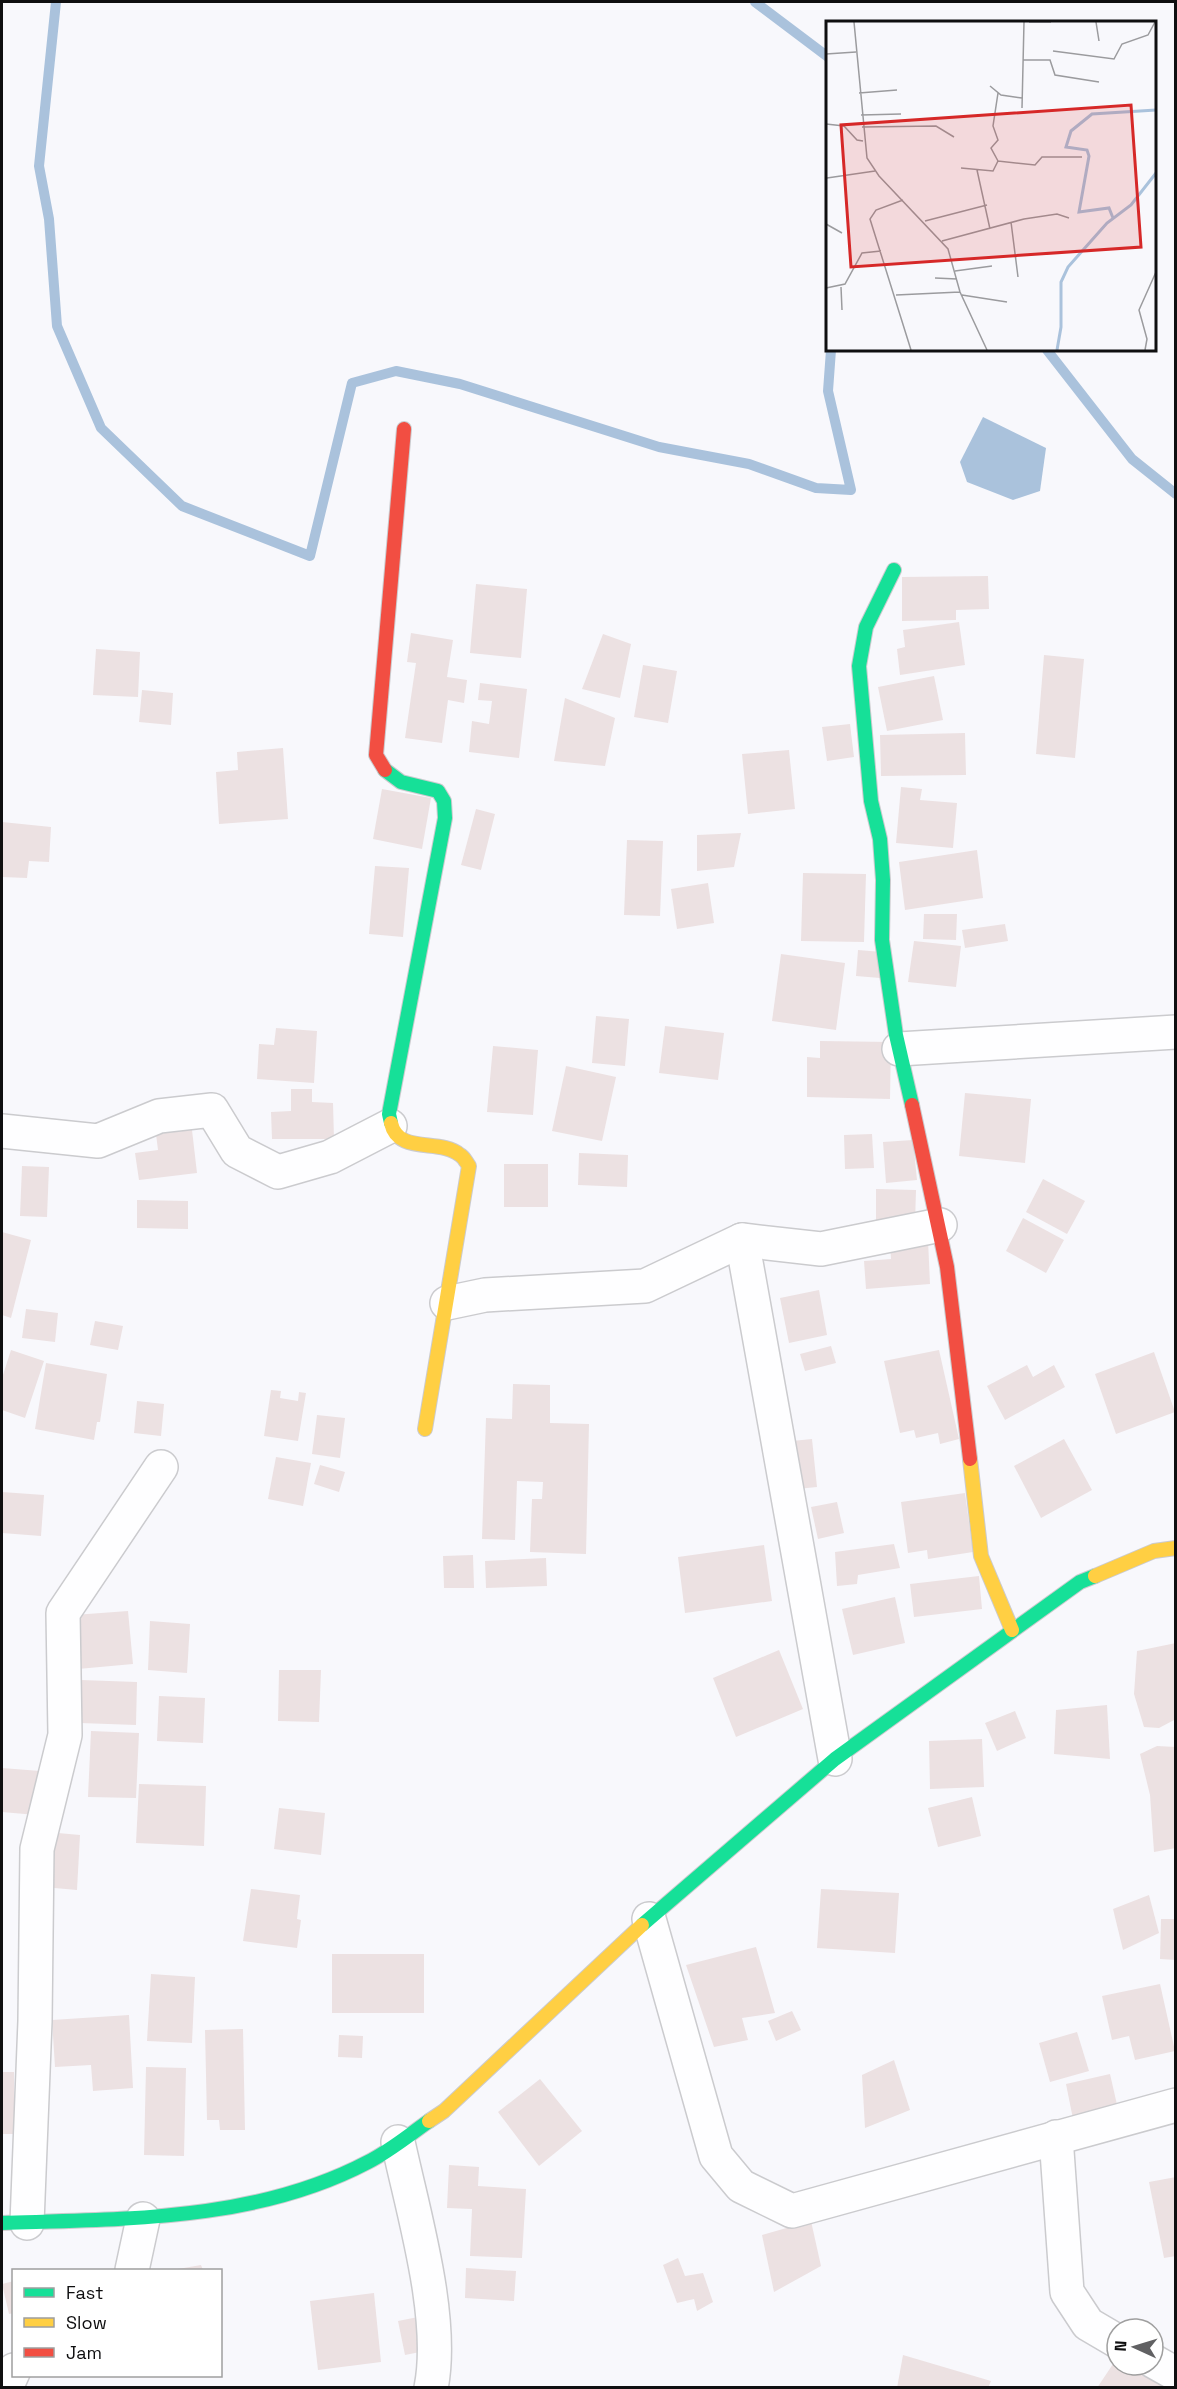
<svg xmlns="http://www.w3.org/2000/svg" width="1177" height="2389" viewBox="0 0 1177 2389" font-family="'Space Grotesk',sans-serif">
<rect width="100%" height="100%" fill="#f8f8fc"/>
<!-- water -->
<polygon fill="#aac2dc" points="983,417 1046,448 1040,491 1013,500 967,482 960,462"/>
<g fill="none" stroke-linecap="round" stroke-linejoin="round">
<!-- stream -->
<g stroke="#aac2dc" stroke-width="10">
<polyline points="56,2 39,166 49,219 57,326 101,428 182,506 310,556 352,383 396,371 460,384 659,447 749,464 816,488 851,490 828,391 831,350"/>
<polyline points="755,2 828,57"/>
<polyline points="1047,350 1132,459 1176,494"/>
</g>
</g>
<!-- building -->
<g fill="#ece1e2">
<polygon points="988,576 989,609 956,610 956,620 902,621 902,577"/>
<polygon points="476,584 527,589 521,658 470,653"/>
<polygon points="959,622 965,665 900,675 897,649 905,647 903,630"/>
<polygon points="411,633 453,640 447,677 467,680 464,703 448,700 442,743 405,738 416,663 407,662"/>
<polygon points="603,634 631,644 620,698 582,689"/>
<polygon points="96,649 140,652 138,697 93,695"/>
<polygon points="1044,655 1084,659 1075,758 1036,754"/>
<polygon points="643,665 677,671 668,723 634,717"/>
<polygon points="934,676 943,720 887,731 878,687"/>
<polygon points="480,683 527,689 519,758 469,752 472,721 489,724 492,701 478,700"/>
<polygon points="142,690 173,693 171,725 139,722"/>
<polygon points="565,698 615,718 605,766 554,761"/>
<polygon points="850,724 854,757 827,761 822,727"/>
<polygon points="965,733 966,775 881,776 880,735"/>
<polygon points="283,748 288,819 219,824 216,772 238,770 237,752"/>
<polygon points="789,750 795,809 748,814 742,754"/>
<polygon points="901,787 922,789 920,800 957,803 953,848 896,843"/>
<polygon points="382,789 431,798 422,849 373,839"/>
<polygon points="476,809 495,814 481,870 461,865"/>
<polygon points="2,822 51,827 49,862 29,861 27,878 2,877"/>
<polygon points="741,833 734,867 697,871 697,835"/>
<polygon points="627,840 663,841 660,916 624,915"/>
<polygon points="977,850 983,898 905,910 899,862"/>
<polygon points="375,866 409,868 403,937 369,934"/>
<polygon points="803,873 866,874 864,942 801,941"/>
<polygon points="708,883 714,923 677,929 671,889"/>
<polygon points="924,914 957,914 956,940 923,939"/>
<polygon points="1005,924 1008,941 965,948 962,930"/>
<polygon points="914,941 961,946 956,987 908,982"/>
<polygon points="858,950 882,952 880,978 856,976"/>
<polygon points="781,954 845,963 836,1030 772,1021"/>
<polygon points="596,1016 629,1019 625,1066 592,1063"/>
<polygon points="665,1026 724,1033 718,1080 659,1073"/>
<polygon points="276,1028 317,1031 314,1083 257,1079 259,1044 274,1045"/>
<polygon points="820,1041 891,1042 890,1099 807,1097 807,1057 820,1058"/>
<polygon points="493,1046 538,1050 533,1115 487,1112"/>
<polygon points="566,1066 616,1077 602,1141 552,1131"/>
<polygon points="291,1089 312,1089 312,1102 333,1103 334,1139 272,1139 271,1112 291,1111"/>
<polygon points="965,1093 1031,1099 1025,1163 959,1156"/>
<polygon points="192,1130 197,1173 139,1180 135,1153 158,1150 156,1134"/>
<polygon points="872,1134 874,1168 845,1169 844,1135"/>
<polygon points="913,1140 917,1180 886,1183 883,1142"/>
<polygon points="579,1153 628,1155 627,1187 578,1185"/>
<rect x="504" y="1164" width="44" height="43"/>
<polygon points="22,1166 49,1167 47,1217 20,1216"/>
<polygon points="1043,1179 1085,1201 1067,1234 1026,1212"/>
<polygon points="876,1189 916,1190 915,1224 876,1223"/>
<polygon points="137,1200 188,1201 188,1229 137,1228"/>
<polygon points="1023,1218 1064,1240 1046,1273 1006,1251"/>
<polygon points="2,1232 31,1240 11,1318 2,1315"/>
<polygon points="928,1240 930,1284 866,1289 864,1261 891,1259 890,1243"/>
<polygon points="819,1290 827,1335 789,1343 780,1298"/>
<polygon points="26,1309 58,1313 55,1342 22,1338"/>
<polygon points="95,1321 123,1326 118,1350 90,1345"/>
<polygon points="831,1346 836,1363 805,1371 800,1354"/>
<polygon points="11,1350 44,1361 25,1418 2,1410 2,1378"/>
<polygon points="939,1350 959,1439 940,1444 938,1433 916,1438 914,1430 900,1433 884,1361"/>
<polygon points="1154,1352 1175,1412 1116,1434 1095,1374"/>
<polygon points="46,1363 107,1374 100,1422 97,1422 94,1440 35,1429"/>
<polygon points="1027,1365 1033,1377 1054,1365 1065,1387 1005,1420 987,1386"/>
<polygon points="513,1384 550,1385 550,1423 589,1424 586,1554 530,1552 532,1499 542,1499 543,1482 517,1481 515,1540 482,1539 486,1418 512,1419"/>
<polygon points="271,1390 281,1391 280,1398 298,1401 299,1392 306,1393 298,1441 264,1436"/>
<polygon points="137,1401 164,1404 161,1436 134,1433"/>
<polygon points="317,1415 345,1418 340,1458 312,1454"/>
<polygon points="812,1439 817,1487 797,1489 792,1441"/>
<polygon points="1064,1439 1092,1490 1041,1518 1014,1466"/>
<polygon points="276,1457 311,1463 303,1506 268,1499"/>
<polygon points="320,1465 345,1472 339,1492 314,1484"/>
<polygon points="2,1492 44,1495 41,1536 2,1533"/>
<polygon points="965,1493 973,1552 928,1559 927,1550 908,1553 901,1502"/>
<polygon points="837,1502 844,1533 818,1539 811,1507"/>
<polygon points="894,1544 900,1568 858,1575 857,1584 837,1586 835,1552"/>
<polygon points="764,1545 772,1601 685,1613 678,1557"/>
<polygon points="473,1555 474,1588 444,1588 443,1556"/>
<polygon points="546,1558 547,1586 486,1588 485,1561"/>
<polygon points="979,1576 982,1609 914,1617 910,1584"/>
<polygon points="895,1597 905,1643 853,1655 842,1609"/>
<polygon points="128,1611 133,1664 78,1669 74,1615"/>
<polygon points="150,1621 190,1624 187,1673 148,1670"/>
<polygon points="1176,1643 1176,1719 1159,1728 1144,1727 1134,1694 1137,1651"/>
<polygon points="779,1650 803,1709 736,1737 713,1678"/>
<polygon points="279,1670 321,1670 319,1722 278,1721"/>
<polygon points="81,1680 137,1682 136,1725 80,1723"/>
<polygon points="159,1696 205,1698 203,1743 157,1741"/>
<polygon points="1107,1705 1110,1759 1054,1754 1056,1710"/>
<polygon points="1015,1711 1026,1738 997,1751 985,1723"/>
<polygon points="91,1731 139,1733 136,1798 88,1797"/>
<polygon points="982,1739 984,1787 930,1789 929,1741"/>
<polygon points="1157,1746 1176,1747 1176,1848 1154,1852 1150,1795 1140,1754"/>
<polygon points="2,1768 40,1771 36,1815 2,1812"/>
<polygon points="139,1784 206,1786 204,1846 136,1843"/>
<polygon points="972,1797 981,1836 938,1847 928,1808"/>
<polygon points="279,1808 325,1813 321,1855 274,1849"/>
<polygon points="47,1832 80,1835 77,1890 43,1887"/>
<polygon points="251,1889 300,1895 297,1919 301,1920 297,1948 243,1941"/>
<polygon points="821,1889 899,1893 895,1953 817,1948"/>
<polygon points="1149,1895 1159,1933 1123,1950 1113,1909"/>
<polygon points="1161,1919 1176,1919 1176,1960 1160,1959"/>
<polygon points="756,1947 775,2013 742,2018 748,2040 714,2047 686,1965"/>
<rect x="332" y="1954" width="92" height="59"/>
<polygon points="151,1974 195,1977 192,2043 147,2041"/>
<polygon points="1160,1984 1175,2051 1135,2060 1129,2036 1112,2040 1102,1996"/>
<polygon points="792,2011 801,2030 776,2041 768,2021"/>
<polygon points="129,2015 133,2088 93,2091 91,2065 55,2067 52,2020"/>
<polygon points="243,2029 245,2130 220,2130 219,2120 207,2120 205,2030"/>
<polygon points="1077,2032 1089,2071 1050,2082 1039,2043"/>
<polygon points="339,2035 363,2036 362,2058 338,2057"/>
<polygon points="894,2060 910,2110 865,2128 862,2075"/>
<polygon points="146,2067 186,2068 184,2156 144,2155"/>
<rect x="2" y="2072" width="12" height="62"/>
<polygon points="1110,2074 1118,2109 1073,2119 1066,2084"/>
<polygon points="540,2079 582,2131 539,2166 498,2112"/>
<polygon points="449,2165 479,2167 478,2186 526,2189 522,2258 470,2256 472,2209 447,2208"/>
<polygon points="1176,2177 1176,2256 1164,2258 1149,2182"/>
<polygon points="811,2221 821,2266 774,2292 762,2235"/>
<polygon points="678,2258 685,2276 703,2273 713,2302 697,2311 694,2299 677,2303 663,2265"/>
<polygon points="201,2265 203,2270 178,2270 178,2269"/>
<polygon points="466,2268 516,2271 514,2301 465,2298"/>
<polygon points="14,2281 14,2313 9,2314 2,2284"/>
<polygon points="374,2293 381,2362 318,2370 310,2301"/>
<polygon points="418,2317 425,2351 405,2355 398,2321"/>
<polygon points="903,2355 991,2381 988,2388 897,2388"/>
<polygon points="1117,2358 1117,2365 1135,2365 1168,2388 1097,2388"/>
</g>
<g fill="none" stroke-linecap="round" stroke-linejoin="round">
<defs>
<g id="street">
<polyline points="899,1049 1176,1032"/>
<polyline points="2,1131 98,1141 159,1116 212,1110 237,1151 278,1172 330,1157 390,1126"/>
<polyline points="742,1240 835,1759"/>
<polyline points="447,1303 485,1295 645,1286 742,1240 821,1249 940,1225"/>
<polyline points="649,1919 716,2156 741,2186 792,2211 1176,2105"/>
<polyline points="1056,2137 1067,2292 1088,2324 1117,2341"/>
<path d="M 398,2142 C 413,2212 445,2318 431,2388"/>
<polyline points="27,2223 35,2021 37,1849 65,1735 63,1613 161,1467"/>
<polyline points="132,2270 143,2219"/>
<polyline points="1153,2361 1176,2374"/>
<polyline points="6,2388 14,2370"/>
</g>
<g id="fast">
<polyline points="894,570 866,627 859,666 871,801 880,839 883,880 882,940 896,1035 912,1105"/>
<polyline points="385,770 401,782 438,791 444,801 445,818 389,1114 391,1123"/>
<polyline points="642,1925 835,1759 1080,1582 1095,1576"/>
<path d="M 2,2223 C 126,2219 256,2221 368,2162 C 390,2151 409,2135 429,2121"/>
</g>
<g id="slow">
<path d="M 391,1123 C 398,1155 440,1138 460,1155 C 464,1157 466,1162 469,1166 L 425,1429"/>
<polyline points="970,1459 981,1556 1012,1630"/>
<polyline points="1095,1576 1154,1551 1176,1548"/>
<polyline points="429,2121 444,2111 642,1925"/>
</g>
<g id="jam">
<polyline points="385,770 376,755 404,429"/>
<polyline points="912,1105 947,1267 970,1459"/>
</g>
</defs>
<!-- street casing -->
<use href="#street" stroke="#cbcbce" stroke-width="36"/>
<!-- fast casing -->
<use href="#fast" stroke="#cbcbce" stroke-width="16"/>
<!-- slow casing -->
<use href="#slow" stroke="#cbcbce" stroke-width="16"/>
<!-- jam casing -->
<use href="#jam" stroke="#cbcbce" stroke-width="16"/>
<!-- street -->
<use href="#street" stroke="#fefeff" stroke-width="33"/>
<!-- fast -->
<use href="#fast" stroke="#16e098" stroke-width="14"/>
<!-- slow -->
<use href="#slow" stroke="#ffcf43" stroke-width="14"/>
<!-- jam -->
<use href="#jam" stroke="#f24e42" stroke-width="14"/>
</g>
<!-- overview -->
<g transform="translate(826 21)">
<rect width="330" height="330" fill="#f8f8fc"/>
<path fill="none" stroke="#aac2dc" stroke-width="3" d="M 287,197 L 283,187 L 253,191 L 263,135 L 261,129 L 240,126 L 245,110 L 266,93 L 330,89M 231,329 L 235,306 L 235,261 L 242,246 L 281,202 L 305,184 L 330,152"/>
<path fill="none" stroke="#9b9b9e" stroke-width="1.5" d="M 28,1 L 41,137 L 53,155 L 122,228 L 134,271 L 161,329M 203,1 L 225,1M 270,1 L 273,20M 227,30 L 288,38 L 296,23 L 322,14 L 329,1M 0,33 L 30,31M 197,39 L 224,39 L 229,54 L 273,61M 164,65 L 175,74 L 196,77M 33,72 L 71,69M 196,87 L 198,1M 35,94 L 75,93M 0,103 L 18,105 L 31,119 L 37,120M 36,106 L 110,105 L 128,116M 172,140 L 165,127 L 172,119 L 167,105 L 172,72M 135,147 L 167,150 L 172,140 L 209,144 L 216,136 L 256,136M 151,149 L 164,208M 1,157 L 49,150M 77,179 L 50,189 L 44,198 L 85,329M 99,200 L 161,184M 185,201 L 192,256M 0,203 L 16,212M 116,220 L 198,198 L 231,193 L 243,197M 129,250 L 166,245M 109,257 L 131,258M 15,266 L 16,289M 0,267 L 19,263 L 36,232 L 55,230M 70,274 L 134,271M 136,274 L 181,281M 319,329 L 321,318 L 313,289 L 330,251"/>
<path fill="#d62828" fill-opacity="0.15" stroke="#d62828" stroke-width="3" d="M 305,84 L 315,226 L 25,246 L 15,104 Z"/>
<rect width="330" height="330" fill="none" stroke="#0f0f10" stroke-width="3"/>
</g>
<!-- border -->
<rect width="1177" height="2389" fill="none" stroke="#0f0f10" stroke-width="6"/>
<!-- legend -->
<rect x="12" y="2269" width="210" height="108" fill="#ffffff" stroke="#9f9f9f" stroke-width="1.5"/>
<rect x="24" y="2288" width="30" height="9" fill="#16e098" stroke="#9f9f9f" stroke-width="1.5"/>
<text x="66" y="2299" font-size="18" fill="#0f0f10">Fast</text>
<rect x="24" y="2318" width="30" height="9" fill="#ffcf43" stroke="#9f9f9f" stroke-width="1.5"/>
<text x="66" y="2329" font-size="18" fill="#0f0f10">Slow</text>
<rect x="24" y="2348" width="30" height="9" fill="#f24e42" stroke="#9f9f9f" stroke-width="1.5"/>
<text x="66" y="2359" font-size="18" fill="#0f0f10">Jam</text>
<!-- north arrow -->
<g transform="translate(1135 2347) rotate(274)"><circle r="28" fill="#ffffff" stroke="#9f9f9f" stroke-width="1.5"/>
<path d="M0-4.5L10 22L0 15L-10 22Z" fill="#616163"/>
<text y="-9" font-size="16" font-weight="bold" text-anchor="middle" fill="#0f0f10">N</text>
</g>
</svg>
